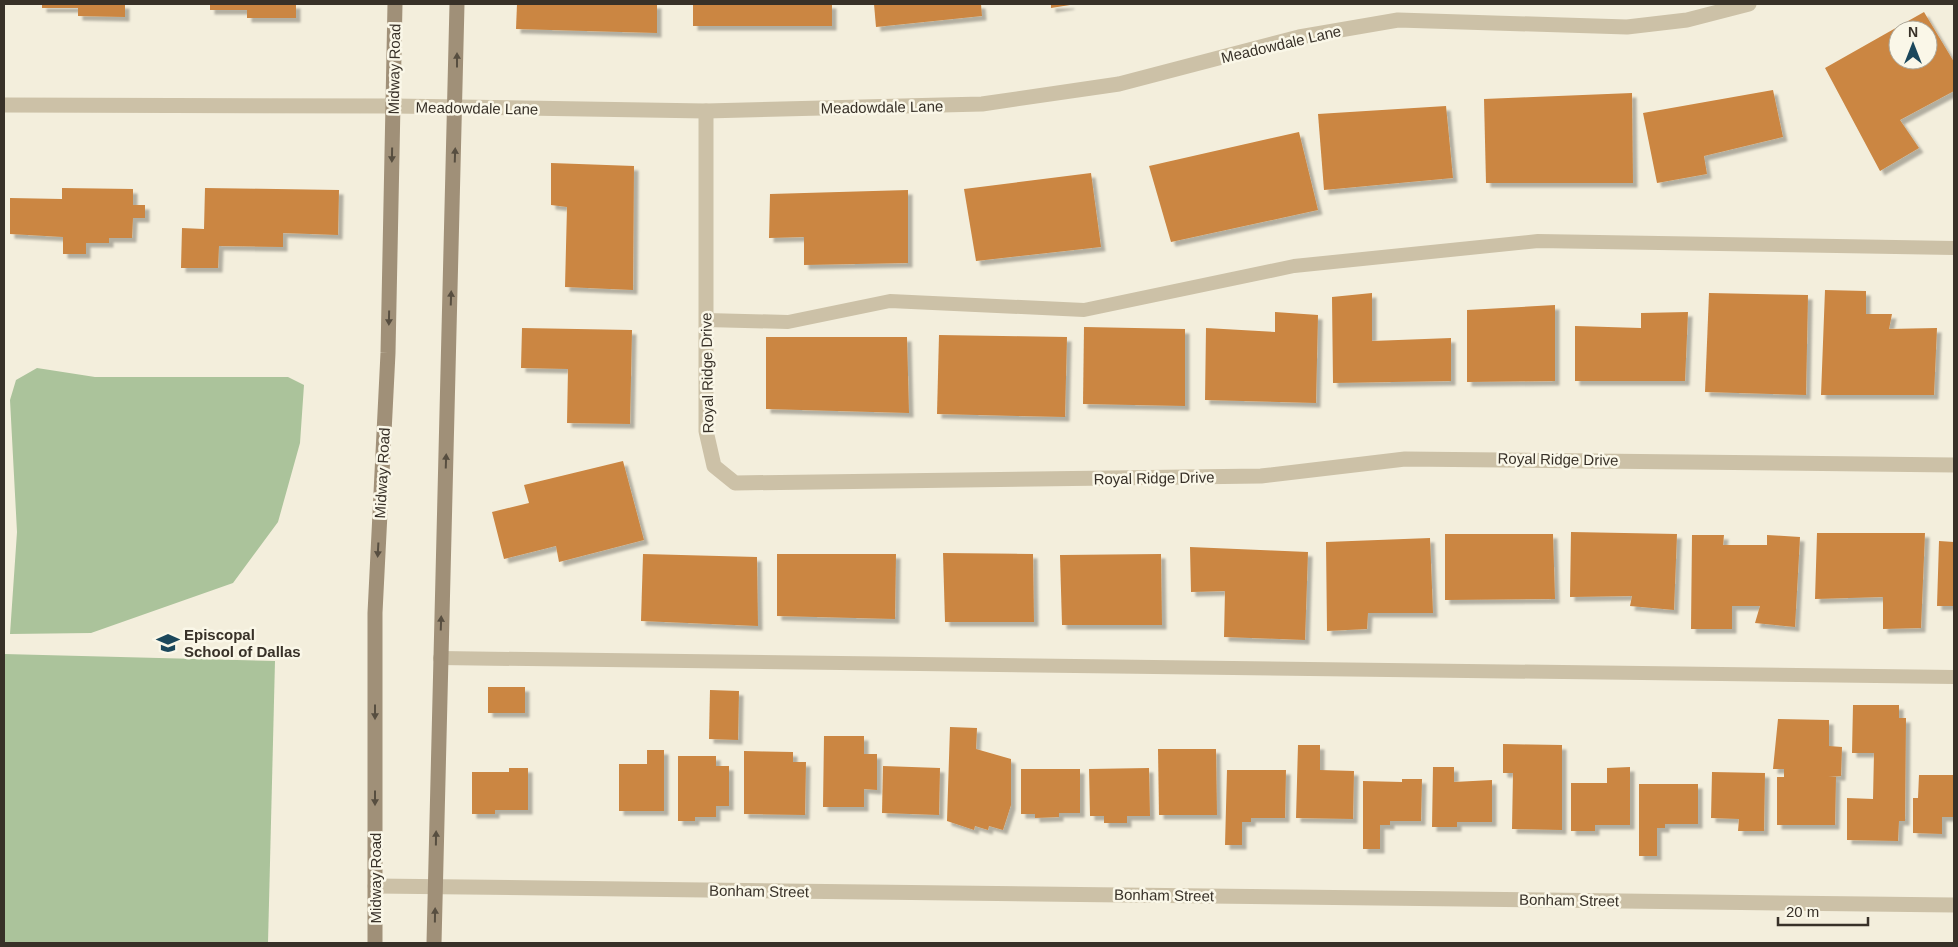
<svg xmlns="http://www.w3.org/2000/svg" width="1958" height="947" viewBox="0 0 1958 947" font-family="Arial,sans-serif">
<defs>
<filter id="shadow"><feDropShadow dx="4.5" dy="4.5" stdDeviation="1" flood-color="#0004"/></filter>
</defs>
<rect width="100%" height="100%" fill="#f3eedc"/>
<!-- green -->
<g fill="#abc39b">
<polygon points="37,368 95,377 288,377 304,385 300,443 278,522 233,583 91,633 10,634 17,532 10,400 16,380"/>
<polygon points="4,654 275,661 268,943 4,943"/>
</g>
<!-- building -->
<g fill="#cb8642" fill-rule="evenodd" filter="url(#shadow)">
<polygon points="42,4 125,4 125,17 78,16 78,8 42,8"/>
<polygon points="210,4 296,4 296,18 247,18 247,10 210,10"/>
<polygon points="517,4 657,4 657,33 516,29"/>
<rect x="693" y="4" width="139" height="22"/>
<polygon points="874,4 981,4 982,16 876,27"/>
<polygon points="1051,4 1070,4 1070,5 1051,8"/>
<path d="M 1924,12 L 1954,62 L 1954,91 L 1900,120 L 1919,148 L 1880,171 L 1825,68 ZM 1898,30 L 1928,30 L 1928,60 L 1898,60 Z"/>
<polygon points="1773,90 1783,137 1704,156 1707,174 1657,183 1643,113"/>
<polygon points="1632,93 1633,183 1486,183 1484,99"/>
<polygon points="1446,106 1453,178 1324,190 1318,114"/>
<polygon points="1299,132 1318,210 1171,242 1149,166"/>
<polygon points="551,163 634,166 633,290 565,287 567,207 551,205"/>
<polygon points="1091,173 1101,247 976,261 964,189"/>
<polygon points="62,188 133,189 133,205 145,205 145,218 133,218 132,238 109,238 109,243 86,243 86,254 63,254 63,237 10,234 10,198 62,199"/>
<polygon points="205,188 339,190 338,235 283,233 283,247 219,246 218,268 181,268 182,228 204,229"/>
<polygon points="908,190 908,263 804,265 804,237 769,238 770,194"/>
<polygon points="1825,290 1866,291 1866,314 1892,314 1889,329 1937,328 1934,395 1821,395"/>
<polygon points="1372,293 1372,341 1451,338 1451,381 1333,383 1332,297"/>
<polygon points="1709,293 1808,295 1806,395 1705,392"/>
<polygon points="1555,305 1555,381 1467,382 1467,310"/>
<polygon points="1275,312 1318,315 1316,403 1205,400 1206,328 1275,332"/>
<polygon points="1688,312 1685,381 1575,381 1575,326 1641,328 1641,313"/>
<polygon points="1084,327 1185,329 1185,406 1083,404"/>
<polygon points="522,328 632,330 630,424 567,423 568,369 521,368"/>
<polygon points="939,335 1067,337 1065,417 937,414"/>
<polygon points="766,337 907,337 909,413 766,409"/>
<polygon points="623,461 644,540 559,562 556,546 504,559 492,512 529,503 524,485"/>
<polygon points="1571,532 1677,534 1674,610 1630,606 1632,596 1570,597"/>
<polygon points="1817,533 1925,533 1921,628 1883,629 1883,597 1815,599"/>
<polygon points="1445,534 1553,534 1555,599 1445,600"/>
<polygon points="1692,535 1724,535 1723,545 1767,545 1767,535 1800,537 1795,627 1755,623 1760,606 1732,606 1732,629 1691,629"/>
<polygon points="1430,538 1433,613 1368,613 1367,629 1327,631 1326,542"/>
<polygon points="1939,541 1954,542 1954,606 1937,606"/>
<polygon points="1190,547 1308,552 1305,640 1224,637 1225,591 1191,592"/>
<polygon points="943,553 1033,554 1034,622 945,622"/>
<polygon points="643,554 757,557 758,626 641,621"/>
<polygon points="777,554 896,554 895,619 777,616"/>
<polygon points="1161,554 1162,625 1062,625 1060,555"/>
<rect x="488" y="687" width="37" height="26"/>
<polygon points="710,690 739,691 738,740 709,739"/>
<polygon points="1853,705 1899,705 1899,718 1906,718 1905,821 1899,821 1898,841 1847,840 1847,798 1873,799 1874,753 1852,753"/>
<polygon points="1778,719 1829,720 1829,746 1842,747 1841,776 1828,777 1836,777 1835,825 1777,825 1777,777 1784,777 1784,769 1773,769"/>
<polygon points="950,727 977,728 976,749 1011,759 1011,805 1003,830 989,826 988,830 975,826 974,830 947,821"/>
<polygon points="824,736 864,736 864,754 877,754 877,790 864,789 864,807 823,807"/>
<polygon points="1503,744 1562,745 1562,830 1512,829 1513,773 1503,773"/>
<polygon points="1298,745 1320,745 1320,770 1354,771 1353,819 1296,818"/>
<polygon points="1158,749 1216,749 1217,815 1159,815"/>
<polygon points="647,750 664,750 664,811 619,811 619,764 647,764"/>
<polygon points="744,751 793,752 793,762 806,762 805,815 744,814"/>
<polygon points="678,756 716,756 716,766 729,766 729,806 716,806 716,817 695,817 695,821 678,821"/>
<polygon points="883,766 940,768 939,815 882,813"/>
<polygon points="1433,767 1454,767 1454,782 1492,780 1492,822 1457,822 1457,827 1432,827"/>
<polygon points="1630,767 1630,825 1595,825 1595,831 1571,831 1571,783 1607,783 1607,768"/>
<polygon points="509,768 528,768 528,810 495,810 495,814 472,814 472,772 509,772"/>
<polygon points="1149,768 1150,816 1127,816 1127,823 1104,823 1104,816 1090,816 1089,769"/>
<polygon points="1021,769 1080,769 1080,813 1059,813 1059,817 1035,818 1035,814 1021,814"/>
<polygon points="1227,770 1286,770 1285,818 1251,818 1251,822 1242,822 1242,845 1225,845"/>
<polygon points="1712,772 1765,773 1764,831 1738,831 1739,819 1711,818"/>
<polygon points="1919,775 1954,775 1954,817 1942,817 1942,834 1913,833 1913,798 1918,798"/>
<polygon points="1402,779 1422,779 1421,821 1390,821 1390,825 1380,825 1380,849 1363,849 1363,781 1402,782"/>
<polygon points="1639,784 1698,784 1698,824 1665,824 1665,828 1657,828 1657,856 1639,856"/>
</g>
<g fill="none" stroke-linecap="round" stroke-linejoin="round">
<!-- lane -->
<g stroke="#ccc1a7" stroke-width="14">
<polyline points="706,320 788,322 890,301 1084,310 1294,266 1538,241 1954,248"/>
<polyline points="440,658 1954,677"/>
</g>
<!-- street -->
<g stroke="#ccc1a7" stroke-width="15">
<polyline points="4,105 394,106 706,111 982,104 1119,84 1299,37 1398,20 1627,27 1687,20 1749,4"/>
<polyline points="706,111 706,431 714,466 735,483 1261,476 1405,459 1954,465"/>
<polyline points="375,886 1954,905"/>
</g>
<!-- secondary -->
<g stroke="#a09078" stroke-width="15">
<polyline points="375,943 375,613 388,353 395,4"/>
<polyline points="434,943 457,4"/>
</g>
</g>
<!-- one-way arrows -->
<defs><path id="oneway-solid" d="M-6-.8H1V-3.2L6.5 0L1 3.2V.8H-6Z" transform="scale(1.25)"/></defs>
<g fill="#574e40">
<use href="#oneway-solid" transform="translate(457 60) rotate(-90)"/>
<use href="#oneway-solid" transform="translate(392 155) rotate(91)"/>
<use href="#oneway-solid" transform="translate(455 155) rotate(-88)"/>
<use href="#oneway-solid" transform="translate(451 298) rotate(-88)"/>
<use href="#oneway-solid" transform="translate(389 318) rotate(91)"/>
<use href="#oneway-solid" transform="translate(446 461) rotate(-88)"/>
<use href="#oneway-solid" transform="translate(378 550) rotate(93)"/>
<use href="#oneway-solid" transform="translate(441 623) rotate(-88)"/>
<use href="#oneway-solid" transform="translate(375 712) rotate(90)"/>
<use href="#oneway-solid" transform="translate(375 798) rotate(90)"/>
<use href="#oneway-solid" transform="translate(436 838) rotate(-89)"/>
<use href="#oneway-solid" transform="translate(435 915) rotate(-89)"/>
</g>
<!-- icons -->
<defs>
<symbol id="school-bare" viewBox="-9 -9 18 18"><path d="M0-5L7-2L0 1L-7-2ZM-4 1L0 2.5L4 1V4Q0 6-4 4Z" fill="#1b475b" stroke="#faf7e8" stroke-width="2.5" paint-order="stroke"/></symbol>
</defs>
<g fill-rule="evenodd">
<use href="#school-bare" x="152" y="627" width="32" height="32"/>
</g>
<g text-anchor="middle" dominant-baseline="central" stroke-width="5" stroke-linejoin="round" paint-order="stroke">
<!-- street labels -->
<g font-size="15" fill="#383128" stroke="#faf7e8">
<text transform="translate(1281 44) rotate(-13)">Meadowdale Lane</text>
<text transform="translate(394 69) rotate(-89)">Midway Road</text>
<text transform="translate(882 107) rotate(-1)">Meadowdale Lane</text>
<text transform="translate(477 108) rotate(1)">Meadowdale Lane</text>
<text transform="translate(707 373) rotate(-91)">Royal Ridge Drive</text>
<text transform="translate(1558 459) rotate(1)">Royal Ridge Drive</text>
<text transform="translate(382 473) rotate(-87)">Midway Road</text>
<text transform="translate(1154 478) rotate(-1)">Royal Ridge Drive</text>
<text transform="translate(375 878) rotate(-90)">Midway Road</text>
<text transform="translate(759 891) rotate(1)">Bonham Street</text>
<text transform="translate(1164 895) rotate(1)">Bonham Street</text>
<text transform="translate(1569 900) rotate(1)">Bonham Street</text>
</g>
<!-- poi labels -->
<g font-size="15" font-weight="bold" fill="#383128" stroke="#faf7e8" text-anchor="start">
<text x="184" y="634">Episcopal<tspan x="184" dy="17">School of Dallas</tspan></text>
</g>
</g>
<!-- border -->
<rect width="1958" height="947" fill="none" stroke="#383128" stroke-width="10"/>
<!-- north arrow -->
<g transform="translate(1913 45)"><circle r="24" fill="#faf7e8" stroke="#aca89b"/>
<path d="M0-4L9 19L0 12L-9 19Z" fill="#1b475b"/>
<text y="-8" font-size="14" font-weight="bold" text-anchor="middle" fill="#383128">N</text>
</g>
<!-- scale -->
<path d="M1778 917v8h90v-8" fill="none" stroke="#383128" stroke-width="2.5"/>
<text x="1786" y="917" font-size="15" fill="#383128" stroke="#faf7e8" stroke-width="4" paint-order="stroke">20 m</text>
</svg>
